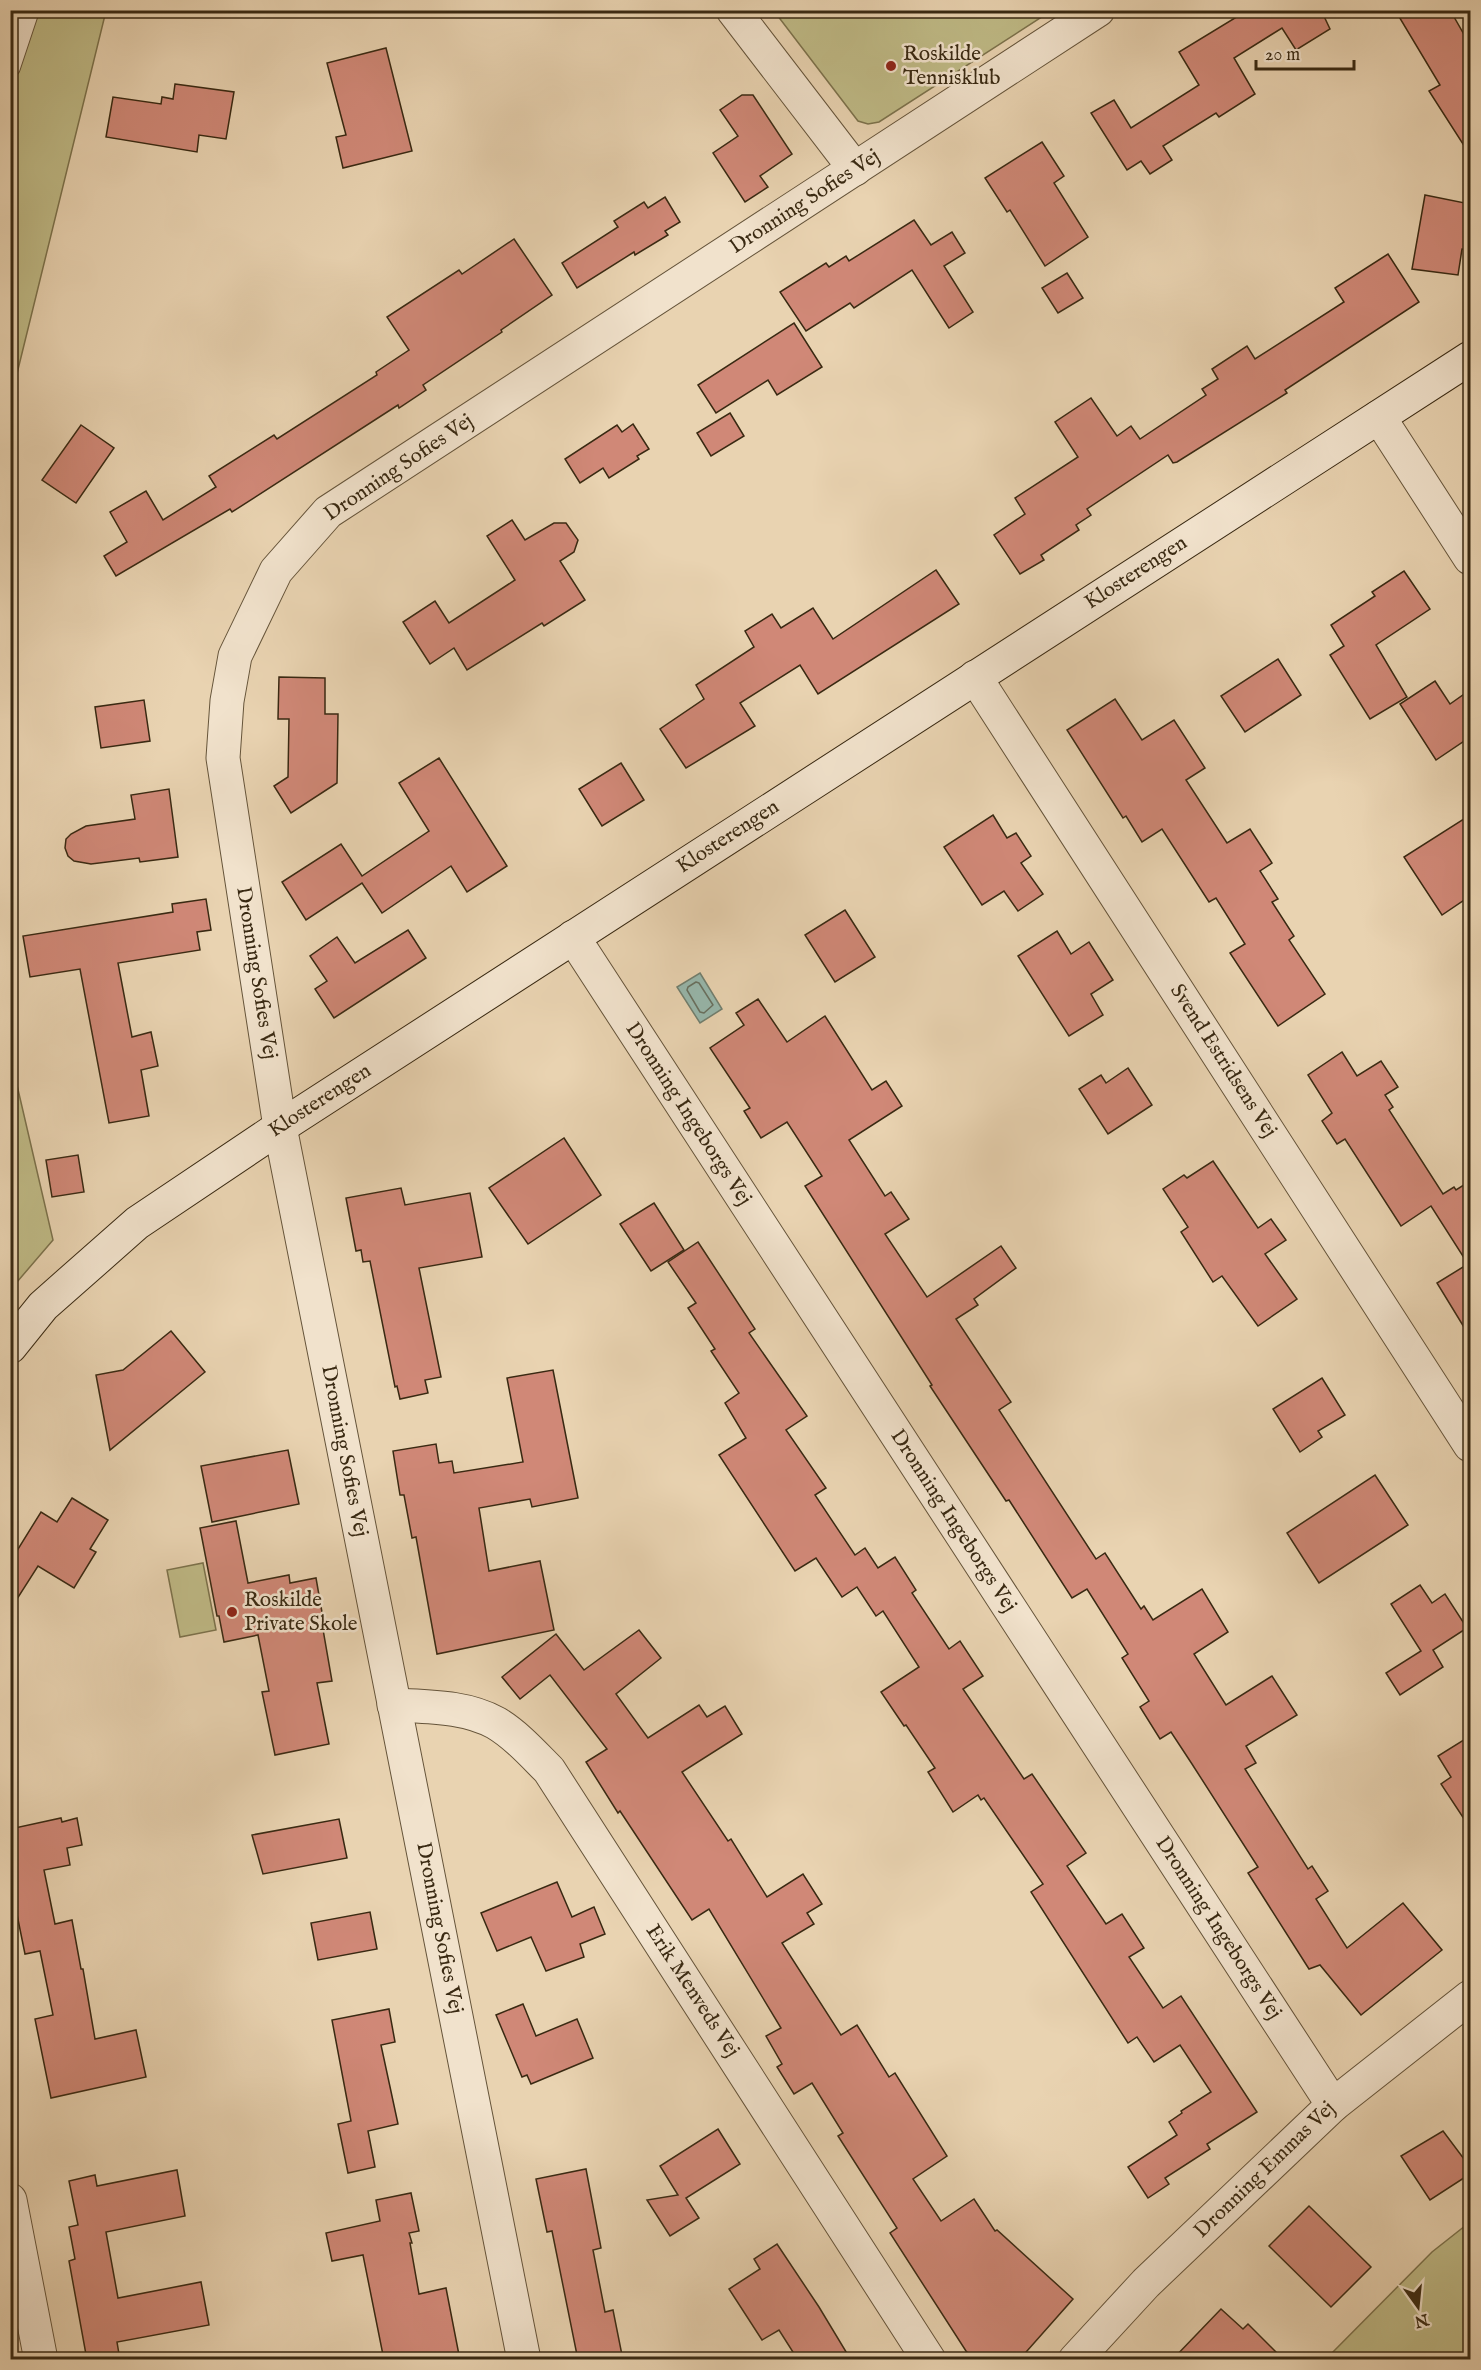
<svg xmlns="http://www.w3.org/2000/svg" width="1481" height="2370" viewBox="0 0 1481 2370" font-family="'IM FELL English',serif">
<rect width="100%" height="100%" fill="#e9d3b1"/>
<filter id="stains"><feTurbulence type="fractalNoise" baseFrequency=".00333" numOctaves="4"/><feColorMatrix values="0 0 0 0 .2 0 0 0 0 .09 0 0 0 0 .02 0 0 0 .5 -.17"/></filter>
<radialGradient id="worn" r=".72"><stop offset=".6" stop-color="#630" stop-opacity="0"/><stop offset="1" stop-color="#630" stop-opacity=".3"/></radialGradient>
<!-- green -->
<g fill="#bfba86" stroke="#7c724c" stroke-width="1.5">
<polygon points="11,11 106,11 11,398"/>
<polygon points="774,11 1051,11 879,122 868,124 858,121"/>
<polygon points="10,1055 53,1240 11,1289 10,1289"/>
<polygon points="203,1563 216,1630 180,1637 167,1570"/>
<polygon points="1470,2222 1470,2359 1326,2359 1432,2252"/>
</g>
<!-- water -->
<polygon fill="#97b8ad" stroke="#717f6f" stroke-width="1.5" points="700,973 722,1009 700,1023 677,987"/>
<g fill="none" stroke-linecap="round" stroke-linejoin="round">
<!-- shore -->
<polygon stroke="#687060" stroke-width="1.5" points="696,982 699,983 713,1005 704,1013 700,1012 687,990 688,987"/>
</g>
<!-- building -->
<g fill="#d08877" stroke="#392912" stroke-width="1.5">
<polygon points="1248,10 1321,10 1330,29 1296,50 1282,28 1234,58 1255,94 1219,117 1216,113 1163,146 1172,160 1150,174 1141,161 1127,170 1091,113 1114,100 1131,128 1199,85 1179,52"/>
<polygon points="1395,10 1450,10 1470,45 1470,155 1429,91 1440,85"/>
<polygon points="386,48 412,151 343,168 336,137 346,135 327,63"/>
<polygon points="175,84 234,92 226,139 199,135 197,152 106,137 113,97 161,104 162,97 173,99"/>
<polygon points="742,95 753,95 792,154 760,176 768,187 745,202 713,153 738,136 720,110"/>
<polygon points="1042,142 1064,176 1054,183 1088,237 1045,266 1010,210 1007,212 985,178"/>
<polygon points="1425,195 1470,204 1470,250 1462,249 1458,275 1412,269"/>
<polygon points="665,197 680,222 665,231 668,235 635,255 634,252 577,288 562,263 618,227 614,221 644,202 648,208"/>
<polygon points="914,220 931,245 952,232 965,253 944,266 973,312 949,328 912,270 854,308 850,303 806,331 780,292 826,263 829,267 846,256 849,261"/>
<polygon points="514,239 552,295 501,330 502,332 423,385 426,390 399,408 398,405 232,512 230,509 116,576 104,556 127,542 110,512 146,491 163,520 216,487 209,476 274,435 277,439 377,375 376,372 409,350 387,317 459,270 462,274"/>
<polygon points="1388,254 1419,302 1285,390 1287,393 1177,462 1173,463 1168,455 1087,509 1091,515 1076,525 1079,530 1041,555 1044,560 1020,574 994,535 1025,514 1015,498 1078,457 1055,422 1091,398 1117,436 1131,426 1140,439 1206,395 1202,389 1218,379 1212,369 1247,346 1255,359 1344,302 1335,288"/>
<polygon points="1067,273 1083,298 1058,313 1042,288"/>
<polygon points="794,323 822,367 777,395 768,380 716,413 698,385"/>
<polygon points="730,413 744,436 711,456 697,433"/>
<polygon points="633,424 649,449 637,456 639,459 609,478 603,468 580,483 565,459 617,425 622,432"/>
<polygon points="81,425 114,448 76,503 42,480"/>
<polygon points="512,520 525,540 554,523 566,523 578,540 574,552 560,561 585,600 544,626 542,623 467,670 454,648 430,664 403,622 435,601 449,623 515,580 487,536"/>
<polygon points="936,570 959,604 818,694 800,665 740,703 755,726 686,768 660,729 704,699 696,685 754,647 745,631 772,614 781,628 813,608 833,639"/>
<polygon points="1404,571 1430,609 1376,645 1407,697 1370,719 1330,655 1344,646 1331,625 1375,596 1372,592"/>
<polygon points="1278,659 1301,695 1245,732 1221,696"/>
<polygon points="279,677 325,678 325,714 338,714 337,783 291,813 274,786 288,777 289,719 278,719"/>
<polygon points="1435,681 1450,704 1470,690 1470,737 1436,760 1400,704"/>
<polygon points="1115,699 1142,740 1174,720 1205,768 1186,780 1227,843 1250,829 1272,863 1260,871 1278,899 1272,902 1294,936 1289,940 1325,994 1278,1026 1230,953 1245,944 1216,898 1209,902 1162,829 1142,842 1126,816 1123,818 1067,730"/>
<polygon points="144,700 150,741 101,748 95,707"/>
<polygon points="439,758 507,866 467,892 451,866 382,913 362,883 306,920 282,882 341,844 362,876 429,831 399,783"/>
<polygon points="621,763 644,800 602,826 579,789"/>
<polygon points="169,789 178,857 140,862 139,858 91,864 74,861 68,856 65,848 66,839 71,834 86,826 135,819 131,795"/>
<polygon points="993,815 1007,838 1016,833 1031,856 1021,863 1043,894 1018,911 1004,891 982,905 944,847"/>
<polygon points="1470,815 1470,896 1442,915 1404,857"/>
<polygon points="206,899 211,930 197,932 200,950 118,963 132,1037 151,1032 158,1066 141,1070 149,1116 109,1123 80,969 30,977 23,936 173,912 172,904"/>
<polygon points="845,910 875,957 835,982 805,935"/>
<polygon points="408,930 426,958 334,1018 315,989 327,981 310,956 337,937 355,963"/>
<polygon points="1057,931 1071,954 1089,942 1113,980 1091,994 1103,1015 1069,1036 1018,956"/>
<polygon points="758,999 787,1042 825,1016 872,1090 886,1081 902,1106 849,1140 885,1196 891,1192 909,1219 885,1234 927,1297 1001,1246 1016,1268 974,1299 978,1305 956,1319 1011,1402 999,1410 1096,1559 1105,1553 1141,1609 1144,1606 1153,1620 1202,1589 1228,1632 1194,1654 1226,1705 1272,1676 1297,1715 1246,1746 1256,1763 1245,1769 1308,1869 1312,1866 1328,1891 1316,1899 1347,1948 1403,1903 1442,1950 1361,2015 1320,1965 1309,1969 1248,1873 1258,1867 1192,1764 1171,1732 1160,1739 1140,1707 1149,1701 1122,1658 1128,1654 1087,1589 1072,1598 1009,1500 1006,1501 930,1386 932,1385 805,1186 822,1176 787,1122 761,1138 744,1111 750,1108 710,1048 744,1025 736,1013"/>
<polygon points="1342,1052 1357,1076 1381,1061 1398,1087 1385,1095 1393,1107 1389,1110 1443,1194 1454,1187 1456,1190 1470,1181 1470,1337 1437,1283 1468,1264 1431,1206 1401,1226 1345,1139 1337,1144 1322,1121 1332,1113 1308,1075"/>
<polygon points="1128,1068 1152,1105 1108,1134 1079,1089 1101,1075 1106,1083"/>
<polygon points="564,1138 601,1195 528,1244 489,1188"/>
<polygon points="78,1155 84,1192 52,1197 46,1160"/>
<polygon points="1213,1161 1258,1228 1271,1219 1286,1240 1265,1254 1297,1299 1258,1326 1222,1276 1213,1282 1181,1232 1188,1227 1163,1189 1184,1175 1187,1178"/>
<polygon points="401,1188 405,1205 470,1193 482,1257 419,1268 441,1377 425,1380 428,1393 400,1399 397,1386 395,1387 370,1261 363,1262 361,1250 356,1251 346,1198"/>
<polygon points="654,1203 684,1250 651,1271 620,1224"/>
<polygon points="698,1242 755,1329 749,1333 807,1416 786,1430 826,1488 815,1495 855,1555 865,1548 878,1568 895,1557 916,1590 912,1593 949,1649 960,1641 983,1676 963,1689 1024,1779 1032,1774 1086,1853 1067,1866 1106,1924 1122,1914 1144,1948 1129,1957 1163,2008 1181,1996 1257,2112 1207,2144 1210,2149 1165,2178 1169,2184 1148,2198 1128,2167 1177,2135 1169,2122 1182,2113 1181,2111 1211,2092 1180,2045 1154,2062 1137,2037 1128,2043 1031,1892 1043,1884 984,1798 981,1800 978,1795 953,1812 928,1772 935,1768 906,1725 904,1726 881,1692 919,1667 883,1611 876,1616 857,1587 842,1597 816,1558 795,1571 719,1455 746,1438 725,1403 739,1393 711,1351 715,1349 688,1308 696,1303 668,1262"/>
<polygon points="171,1331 205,1372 110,1450 96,1375 123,1370"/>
<polygon points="553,1370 578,1498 532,1507 530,1499 479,1508 489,1571 540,1561 554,1630 437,1654 416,1537 412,1538 404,1495 400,1495 393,1451 436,1444 439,1463 452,1461 454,1473 523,1462 507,1378"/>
<polygon points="1322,1378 1345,1415 1318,1431 1322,1437 1300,1452 1273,1409"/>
<polygon points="288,1450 299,1504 212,1522 201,1466"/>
<polygon points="1375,1475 1408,1525 1319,1583 1287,1533"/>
<polygon points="72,1498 108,1520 90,1549 96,1552 74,1588 38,1566 10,1610 10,1562 41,1512 57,1522"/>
<polygon points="236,1521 248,1583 289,1575 290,1583 316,1578 323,1618 321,1618 332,1681 317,1683 329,1744 275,1755 262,1692 269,1691 258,1635 224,1642 219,1616 217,1616 200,1528"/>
<polygon points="1420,1585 1432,1603 1445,1594 1467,1628 1433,1650 1443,1667 1400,1695 1386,1673 1421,1651 1391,1604"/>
<polygon points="639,1630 661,1658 616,1694 648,1738 699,1705 707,1717 725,1706 742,1734 682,1772 728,1841 731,1839 767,1897 803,1874 822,1904 807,1913 814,1924 782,1943 841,2035 857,2025 889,2077 895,2073 947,2156 913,2179 941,2221 974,2199 995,2231 997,2230 1073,2299 1019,2360 975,2360 966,2351 890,2233 897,2228 838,2136 843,2133 812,2083 794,2094 777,2067 782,2064 766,2036 781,2028 709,1909 692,1920 620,1811 618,1813 586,1762 607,1749 550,1675 520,1699 502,1677 556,1634 584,1670"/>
<polygon points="1470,1736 1470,1828 1441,1784 1451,1777 1438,1756"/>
<polygon points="61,1818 62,1822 77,1818 82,1845 67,1848 70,1865 44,1870 55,1924 72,1920 81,1969 83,1969 95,2039 136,2030 146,2077 51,2098 35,2019 53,2015 40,1951 25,1954 10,1880 10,1829"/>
<polygon points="339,1819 347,1858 263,1874 252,1835"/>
<polygon points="557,1882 572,1917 594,1907 605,1934 580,1944 584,1957 546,1971 531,1937 497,1951 481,1913"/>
<polygon points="370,1912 377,1949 318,1960 311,1923"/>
<polygon points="523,2004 536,2036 577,2019 593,2058 531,2084 527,2075 522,2077 496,2015"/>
<polygon points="389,2009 395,2042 381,2045 398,2124 368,2131 375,2167 348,2173 338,2124 351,2121 332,2020"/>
<polygon points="718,2129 740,2164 686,2198 699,2218 670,2236 647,2200 678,2195 660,2166"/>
<polygon points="1443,2131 1470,2167 1470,2174 1430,2200 1401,2156"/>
<polygon points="586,2169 601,2248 593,2250 605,2312 613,2310 623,2360 578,2360 552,2231 547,2232 536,2179"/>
<polygon points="177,2170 185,2216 106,2232 118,2298 201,2282 209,2325 117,2342 120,2360 87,2360 69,2261 75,2259 69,2227 78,2225 69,2181 95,2175 97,2186"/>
<polygon points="411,2193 419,2231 409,2233 412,2243 410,2243 419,2294 446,2288 460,2360 384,2360 363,2255 332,2261 326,2233 380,2221 376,2200"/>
<polygon points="1309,2206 1371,2267 1331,2307 1269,2246"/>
<polygon points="777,2244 819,2307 851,2360 798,2360 779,2330 762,2340 729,2289 760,2269 754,2259"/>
<polygon points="1221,2309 1243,2329 1248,2324 1284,2360 1172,2360"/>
</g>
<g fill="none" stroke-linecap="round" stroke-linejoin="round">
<defs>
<polyline id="lane" points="10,67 29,10"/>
<g id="street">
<polyline points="733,10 855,169"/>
<polyline points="1379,417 1470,558"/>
<polyline points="975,677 1470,1445"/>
<polyline points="573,937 1333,2105"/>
<path d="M 394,1705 C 429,1707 465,1706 496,1723 C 516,1735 533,1754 549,1770 L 929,2360"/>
<polyline points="10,2200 41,2360"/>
<polyline points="524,2360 280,1127 223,758 227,701 235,656 276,571 328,512 1098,10"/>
<polyline points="1075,2360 1146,2283 1333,2105 1470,1997"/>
</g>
<polyline id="secondary" points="10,1347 43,1306 137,1223 280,1127 1470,358"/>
</defs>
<!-- lane casing -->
<use href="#lane" stroke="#65543a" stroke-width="22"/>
<!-- street casing -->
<use href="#street" stroke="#65543a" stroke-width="35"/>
<!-- secondary casing -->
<use href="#secondary" stroke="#392912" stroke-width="35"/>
<!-- lane -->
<use href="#lane" stroke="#f1e2cc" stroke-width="20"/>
<!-- street -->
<use href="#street" stroke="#f1e2cc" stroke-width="33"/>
<!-- secondary -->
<use href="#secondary" stroke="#f1e2cc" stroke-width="33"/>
</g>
<!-- markers -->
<g fill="#8f2418" stroke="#f1e2cc" stroke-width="2">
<circle cx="891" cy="66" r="6"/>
<circle cx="232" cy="1612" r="6"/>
</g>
<g text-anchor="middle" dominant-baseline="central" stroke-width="5" stroke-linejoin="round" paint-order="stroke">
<!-- poi labels -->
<g font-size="21" fill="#392912" stroke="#f1e2cc" text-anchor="start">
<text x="903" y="54">Roskilde<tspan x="903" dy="24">Tennisklub</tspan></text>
<text x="244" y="1600">Roskilde<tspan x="244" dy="24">Private Skole</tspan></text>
</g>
<!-- street labels -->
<g font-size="21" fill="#392912" stroke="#f1e2cc">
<text transform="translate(805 202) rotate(-33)">Dronning Sofies Vej</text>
<text transform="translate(399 468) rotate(-34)">Dronning Sofies Vej</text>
<text transform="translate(1136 573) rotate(-33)">Klosterengen</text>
<text transform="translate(728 837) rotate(-33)">Klosterengen</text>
<text transform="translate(256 973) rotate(81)">Dronning Sofies Vej</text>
<text transform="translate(1223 1061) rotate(57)">Svend Estridsens Vej</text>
<text transform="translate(320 1101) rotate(-33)">Klosterengen</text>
<text transform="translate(688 1114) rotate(57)">Dronning Ingeborgs Vej</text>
<text transform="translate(344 1451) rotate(79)">Dronning Sofies Vej</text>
<text transform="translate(953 1521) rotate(57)">Dronning Ingeborgs Vej</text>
<text transform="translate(439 1928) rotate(79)">Dronning Sofies Vej</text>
<text transform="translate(1218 1928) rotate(57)">Dronning Ingeborgs Vej</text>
<text transform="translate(692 1991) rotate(57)">Erik Menveds Vej</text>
<text transform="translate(1265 2170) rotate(-44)">Dronning Emmas Vej</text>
</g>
</g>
<!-- margin -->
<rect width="1481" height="2370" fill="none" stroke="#e9d3b1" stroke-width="36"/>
<rect x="12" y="12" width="1457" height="2346" fill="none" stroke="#392912" stroke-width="3"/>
<rect x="18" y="18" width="1445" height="2334" fill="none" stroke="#392912" stroke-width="1.5"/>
<!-- north arrow -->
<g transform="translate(1418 2307) rotate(165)" stroke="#f1e2cc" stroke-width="4.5" paint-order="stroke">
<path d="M0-4.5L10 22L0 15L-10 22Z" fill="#392912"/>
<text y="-9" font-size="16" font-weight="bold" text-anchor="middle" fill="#392912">N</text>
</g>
<!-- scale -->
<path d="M1256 60v9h98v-9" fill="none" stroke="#392912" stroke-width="3"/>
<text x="1265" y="60" font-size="18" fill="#392912" stroke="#f1e2cc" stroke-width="4.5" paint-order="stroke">20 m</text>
<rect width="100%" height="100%" filter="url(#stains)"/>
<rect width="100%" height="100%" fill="url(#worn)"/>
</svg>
